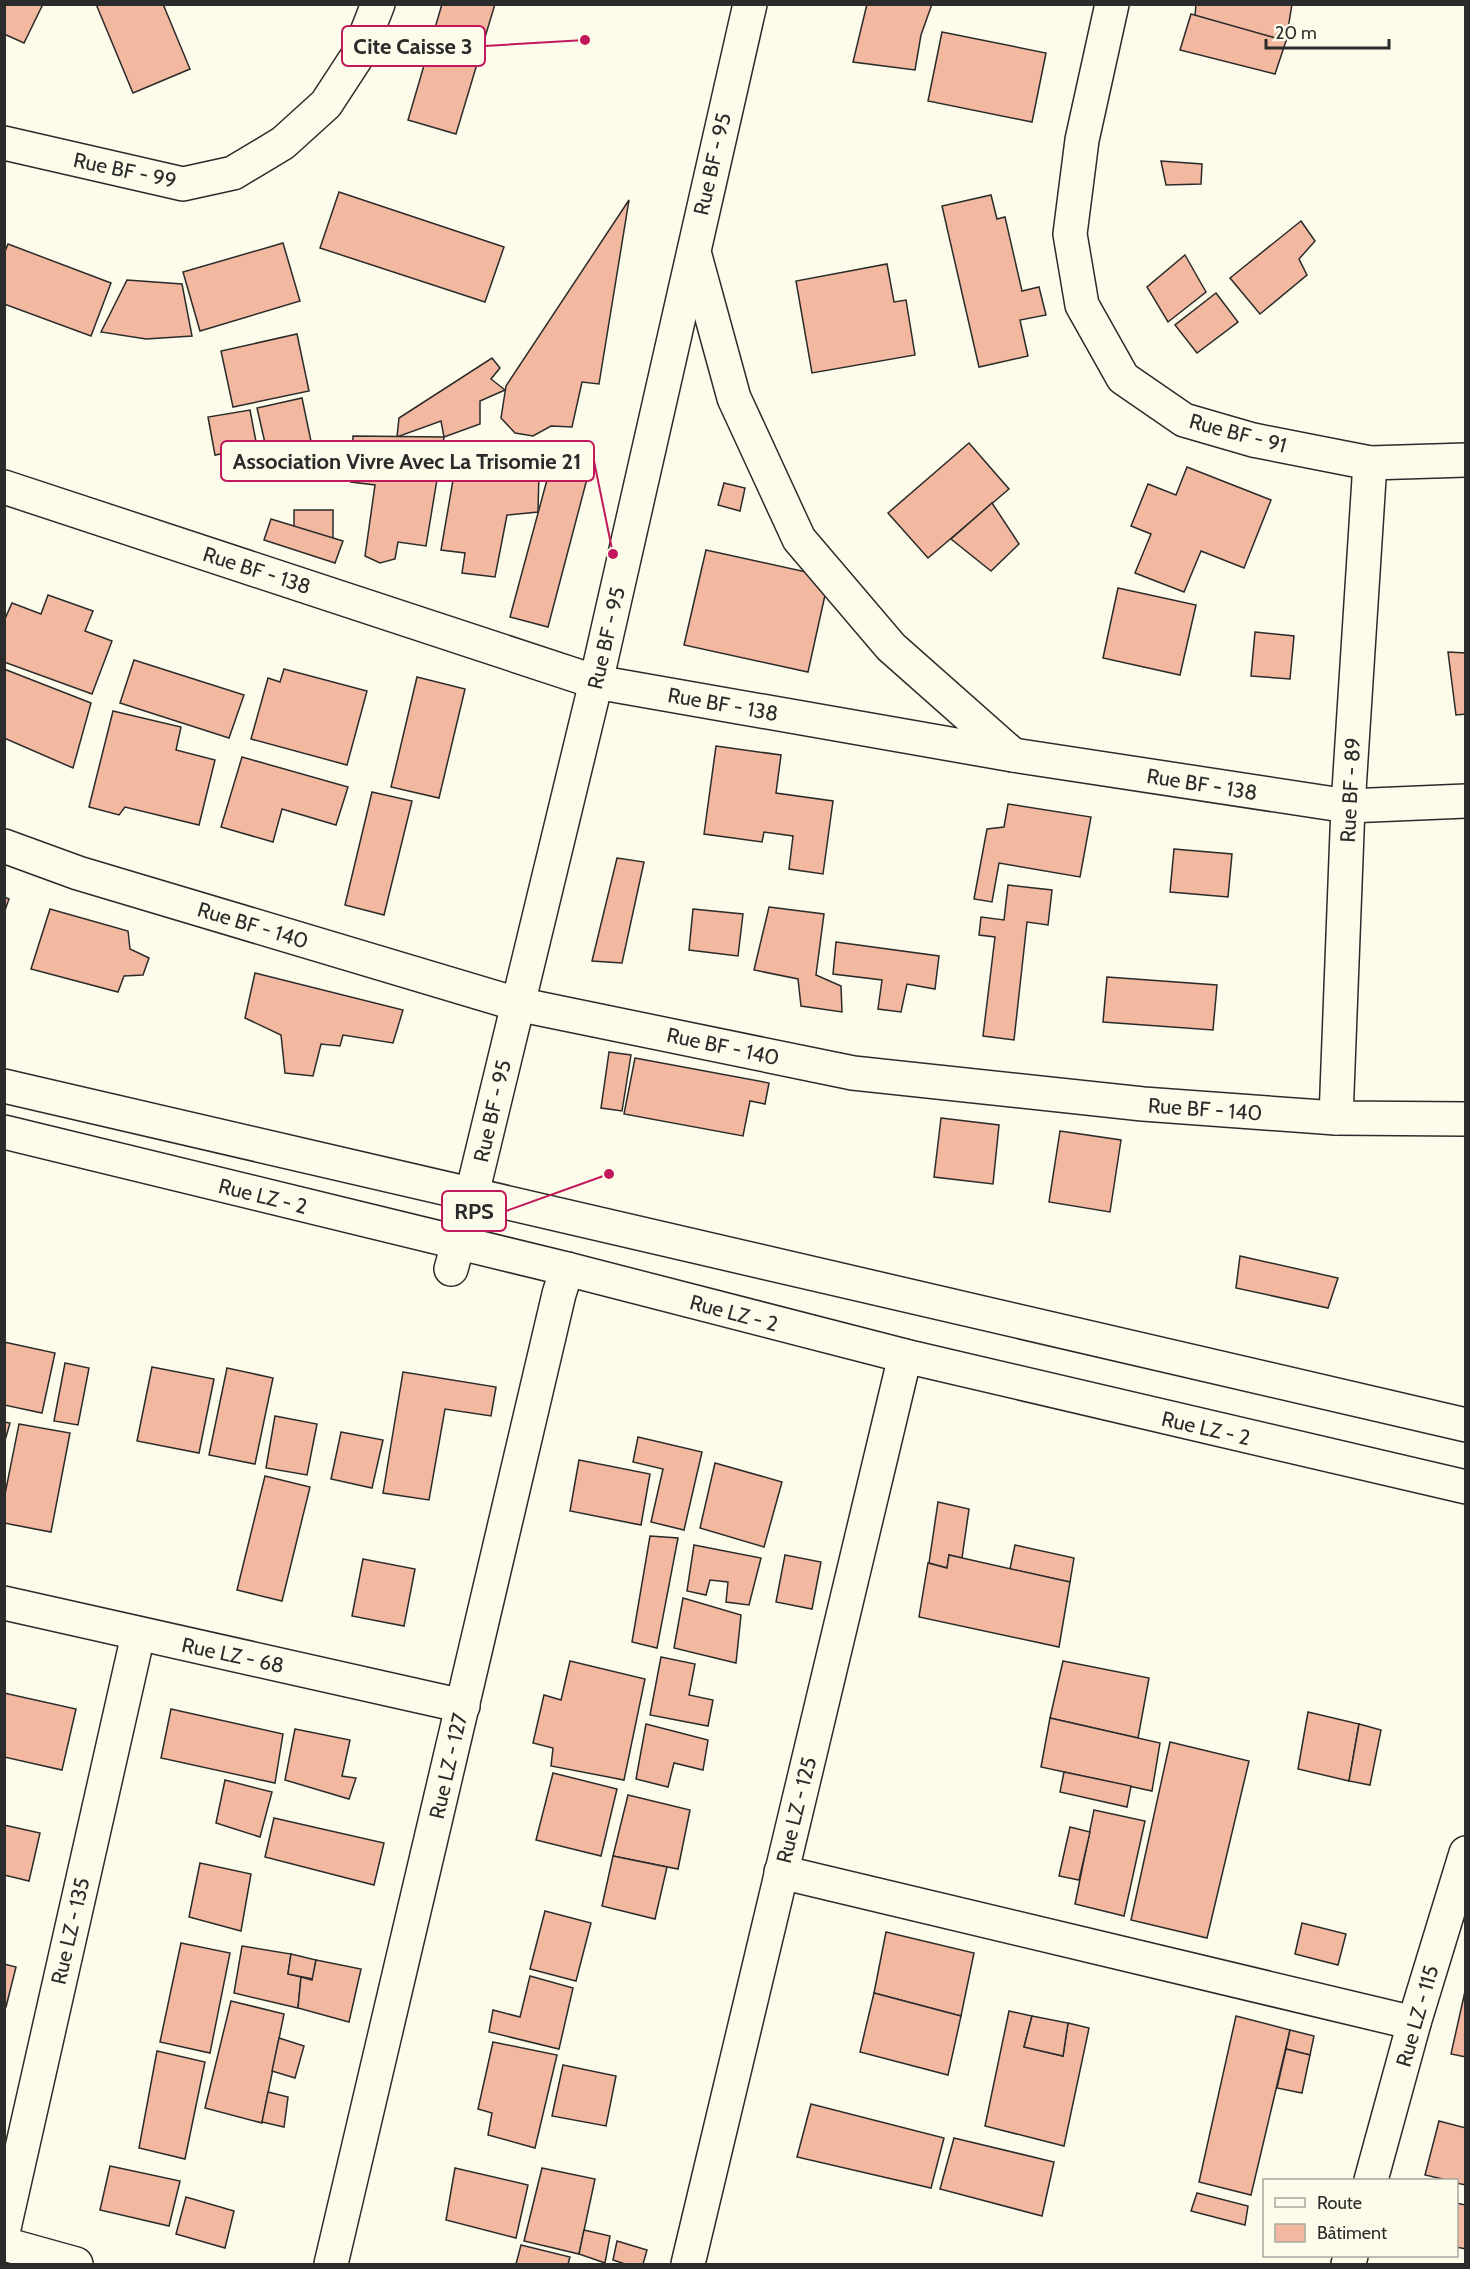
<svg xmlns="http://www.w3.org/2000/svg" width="1470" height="2269" viewBox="0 0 1470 2269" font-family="Cabin,sans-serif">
<rect width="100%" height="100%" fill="#fdfbea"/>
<!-- building -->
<g fill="#f2b8a0" stroke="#2b2b2b" stroke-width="1.5">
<polygon points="4,4 43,4 24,43 4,34"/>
<polygon points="96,4 163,4 190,69 133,93"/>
<polygon points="442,4 495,4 456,134 408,120"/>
<polygon points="867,4 932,4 921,35 915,70 853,62"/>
<polygon points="1196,4 1292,4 1286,41 1195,16"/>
<polygon points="1191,14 1286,41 1275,74 1180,50"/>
<polygon points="942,32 1046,53 1032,122 928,101"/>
<polygon points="1161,161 1202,164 1201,184 1166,185"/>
<polygon points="339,192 504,247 485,302 320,248"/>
<polygon points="991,195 997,219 1005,217 1022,291 1039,287 1046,315 1020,320 1028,356 979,367 942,206"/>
<polygon points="629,200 599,384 582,382 572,427 551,426 533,436 515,433 501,418 506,386"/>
<polygon points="1301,221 1315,241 1299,259 1307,275 1260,314 1230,278"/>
<polygon points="283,243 300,301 200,331 183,272"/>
<polygon points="8,244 111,283 91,336 4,304 4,254"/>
<polygon points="1185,255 1206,292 1168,322 1147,287"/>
<polygon points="887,264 894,302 906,300 915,355 812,373 796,281"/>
<polygon points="127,280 182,284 192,336 146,339 101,332"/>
<polygon points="1216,293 1238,322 1197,353 1175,325"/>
<polygon points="297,334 309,391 233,407 221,351"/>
<polygon points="492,358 500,368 491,379 505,390 480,401 480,424 444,437 441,421 397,437 399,418"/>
<polygon points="302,398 312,446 268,456 257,408"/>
<polygon points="250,410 257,447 215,455 208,417"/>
<polygon points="353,436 444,437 426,546 398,542 395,559 380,563 365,556 375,485 351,482"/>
<polygon points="969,443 1009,489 928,558 888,513"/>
<polygon points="458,451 539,472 538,512 507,515 495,577 462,573 465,553 441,550"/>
<polygon points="551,465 588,475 548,627 510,617"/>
<polygon points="1187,467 1271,500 1244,568 1201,551 1184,592 1135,573 1151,534 1131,526 1148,484 1176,495"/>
<polygon points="724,483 745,488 740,511 718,505"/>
<polygon points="992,503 1019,544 991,571 951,539"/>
<rect x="294" y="510" width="39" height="32"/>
<polygon points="271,519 343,541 335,563 264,540"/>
<polygon points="706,550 829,577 808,672 684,645"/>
<polygon points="1118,588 1196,605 1180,675 1103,658"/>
<polygon points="48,595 93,611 85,631 112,641 92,694 4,662 4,621 12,603 41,614"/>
<polygon points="1255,632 1294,636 1290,679 1251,676"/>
<polygon points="1448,652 1466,653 1466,714 1456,715"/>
<polygon points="134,660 244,695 229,738 120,703"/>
<polygon points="4,669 91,703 73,768 4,738"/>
<polygon points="284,669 367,691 347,765 251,739 268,678 280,682"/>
<polygon points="417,677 465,689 439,798 391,787"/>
<polygon points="113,711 181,727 176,750 215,760 199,825 125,807 119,815 89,807"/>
<polygon points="716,746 781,755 776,793 833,801 823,874 789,869 793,836 764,832 762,842 704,834"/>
<polygon points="242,757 348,787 336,825 282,809 273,842 221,827"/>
<polygon points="372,792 412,801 384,915 345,905"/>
<polygon points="1008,804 1091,817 1080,877 999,863 992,902 974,899 987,829 1004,827"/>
<polygon points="1174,849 1232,854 1228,897 1170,892"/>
<polygon points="617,858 644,862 622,963 592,961"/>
<polygon points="1008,885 1052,890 1048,925 1027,922 1014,1040 983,1036 995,937 979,935 981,917 1004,920"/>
<polygon points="4,897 9,899 4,913"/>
<polygon points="769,907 824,914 816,975 841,986 842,1012 801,1006 798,979 754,970"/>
<polygon points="50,909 128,931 130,949 149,958 143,975 124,976 118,992 31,969"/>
<polygon points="693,909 743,914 738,956 689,950"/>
<polygon points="836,942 939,956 935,989 907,984 901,1012 878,1009 882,980 833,974"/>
<polygon points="255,973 403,1010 393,1043 343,1035 340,1046 321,1044 313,1076 285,1073 281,1035 245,1018"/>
<polygon points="1107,977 1217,985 1213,1030 1103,1022"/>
<polygon points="609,1052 631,1055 622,1111 601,1108"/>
<polygon points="635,1058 769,1083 765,1104 750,1101 743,1136 624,1114"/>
<polygon points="941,1118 999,1125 993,1184 934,1177"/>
<polygon points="1060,1131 1121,1140 1110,1212 1049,1202"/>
<polygon points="1240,1256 1338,1278 1328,1308 1236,1288"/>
<polygon points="4,1342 55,1353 42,1413 4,1405"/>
<polygon points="65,1363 89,1368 78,1425 54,1421"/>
<polygon points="152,1367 214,1379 199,1453 137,1441"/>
<polygon points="227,1368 273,1378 255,1464 209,1455"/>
<polygon points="403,1372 496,1387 491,1416 445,1409 429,1500 383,1493"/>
<polygon points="275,1416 317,1424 307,1475 266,1468"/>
<polygon points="4,1422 10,1423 4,1444"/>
<polygon points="19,1424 70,1433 51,1532 4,1523 4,1499"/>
<polygon points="341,1432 383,1440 372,1488 331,1479"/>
<polygon points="638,1437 702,1452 684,1530 651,1522 663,1469 633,1462"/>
<polygon points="579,1460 650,1474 641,1525 570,1511"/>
<polygon points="715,1463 782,1482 764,1547 700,1528"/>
<polygon points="265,1476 310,1487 282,1601 237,1590"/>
<polygon points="938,1502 969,1509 962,1558 949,1555 947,1568 929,1563"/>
<polygon points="650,1536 678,1538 657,1648 632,1642"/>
<polygon points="694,1545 761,1558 749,1605 726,1602 728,1582 710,1580 706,1595 687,1591"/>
<polygon points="1015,1545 1074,1558 1070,1582 1010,1569"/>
<polygon points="785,1555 821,1562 812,1609 776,1602"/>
<polygon points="949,1555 1070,1582 1059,1647 919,1617 928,1563 947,1568"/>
<polygon points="363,1559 415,1569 404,1626 352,1616"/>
<polygon points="683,1598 741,1615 736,1663 674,1648"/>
<polygon points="661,1657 695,1664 689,1695 713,1700 708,1726 650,1715"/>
<polygon points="570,1661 645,1679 624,1780 551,1766 553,1748 533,1743 544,1695 561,1700"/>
<polygon points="1063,1661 1149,1678 1138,1738 1050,1718"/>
<polygon points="4,1693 76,1709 62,1770 4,1757"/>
<polygon points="171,1709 283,1734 275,1783 161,1758"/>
<polygon points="1308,1712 1359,1724 1349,1781 1298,1769"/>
<polygon points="1050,1718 1160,1743 1152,1791 1041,1767"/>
<polygon points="646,1724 708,1740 703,1770 674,1763 668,1787 636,1779"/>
<polygon points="1359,1724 1381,1730 1370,1785 1349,1781"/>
<polygon points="295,1729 350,1740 342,1776 356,1778 349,1799 285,1780"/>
<polygon points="1170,1742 1249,1761 1207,1938 1131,1920"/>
<polygon points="1064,1772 1131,1786 1127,1807 1060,1792"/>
<polygon points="553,1773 617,1789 601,1856 536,1840"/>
<polygon points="225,1780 272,1792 260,1837 216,1823"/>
<polygon points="628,1795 690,1810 678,1869 613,1856"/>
<polygon points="1094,1810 1145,1821 1124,1916 1075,1904"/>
<polygon points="274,1818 384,1843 374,1885 265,1857"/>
<polygon points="4,1825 40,1833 29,1881 4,1875"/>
<polygon points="1070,1827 1090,1832 1079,1880 1059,1876"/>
<polygon points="613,1856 667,1867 655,1919 602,1906"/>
<polygon points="200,1863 251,1874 241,1931 189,1917"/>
<polygon points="545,1911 591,1923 576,1981 530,1969"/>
<polygon points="1302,1923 1346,1934 1338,1965 1295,1954"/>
<polygon points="886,1932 974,1953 961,2016 874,1993"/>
<polygon points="181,1943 230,1953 210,2053 160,2042"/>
<polygon points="242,1946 291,1954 288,1974 301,1977 298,2008 234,1993"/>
<polygon points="291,1954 316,1960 313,1979 288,1974"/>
<polygon points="316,1960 361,1969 349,2022 298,2008 301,1977 312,1980"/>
<polygon points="4,1964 16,1967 6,2007 4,2007"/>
<polygon points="530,1976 573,1988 559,2049 489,2032 493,2010 520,2017"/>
<polygon points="1466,1987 1466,2057 1451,2054"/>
<polygon points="874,1993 961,2016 948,2075 860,2052"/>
<polygon points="231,2001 284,2014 262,2123 205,2108"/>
<polygon points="1009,2011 1032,2016 1024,2047 1063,2056 1068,2023 1089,2028 1064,2146 985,2126"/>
<polygon points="1032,2016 1068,2023 1063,2056 1024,2047"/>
<polygon points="1236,2016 1290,2030 1251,2195 1199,2182"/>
<polygon points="1290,2030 1314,2036 1310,2055 1286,2049"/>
<polygon points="279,2038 304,2046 295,2078 272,2071"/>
<polygon points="493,2042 557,2055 535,2148 488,2135 492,2113 478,2109"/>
<polygon points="1286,2049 1310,2055 1302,2093 1277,2088"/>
<polygon points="157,2051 205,2062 185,2159 139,2148"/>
<polygon points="563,2065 616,2076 606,2126 552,2116"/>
<polygon points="268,2092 288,2097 284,2127 262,2122"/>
<polygon points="811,2104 944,2138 931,2188 797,2157"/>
<polygon points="1439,2121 1466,2128 1466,2185 1456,2183 1456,2180 1447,2180 1425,2175"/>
<polygon points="954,2138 1054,2162 1042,2216 940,2189"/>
<polygon points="110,2166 180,2181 169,2226 100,2210"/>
<polygon points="455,2168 528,2185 516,2238 446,2220"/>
<polygon points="542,2168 595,2179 579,2254 524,2241"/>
<polygon points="1197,2193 1248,2206 1245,2225 1191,2211"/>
<polygon points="186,2197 234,2211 225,2248 176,2234"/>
<polygon points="1456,2203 1466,2205 1466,2249 1456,2247"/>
<polygon points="584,2230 610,2236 605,2263 579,2254"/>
<polygon points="617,2241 647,2250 643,2264 625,2264 613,2260"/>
<polygon points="521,2245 570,2257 568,2264 516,2264"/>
</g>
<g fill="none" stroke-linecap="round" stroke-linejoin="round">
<defs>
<g id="street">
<polyline points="1112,4 1082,140 1070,234 1082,305 1123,378 1184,420 1253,440 1370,463 1466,460"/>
<polyline points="4,143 183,184 233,173 283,143 326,104 358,55 378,4"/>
<polyline points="694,252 734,398 799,539 891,647 1013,755"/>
<polyline points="4,487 596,682 1013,755 1348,806 1466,801"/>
<polyline points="4,846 78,873 517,1004 853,1073 1143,1104 1336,1118 1466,1119"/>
<polyline points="1336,1118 1348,806 1370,463"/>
<polyline points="451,1269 472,1194 596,682 750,4"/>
<polyline points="4,1603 463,1706"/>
<polyline points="781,1872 1414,2023"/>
<polyline points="1371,2180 1414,2023 1466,1853"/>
<polyline points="4,2228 138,1635"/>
<polyline points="4,2244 76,2264"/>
<polyline points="331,2264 559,1294 567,1269"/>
<polyline points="688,2264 905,1356"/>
<polyline points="1348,2264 1351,2256"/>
</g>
<g id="secondary">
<polyline points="4,1086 1466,1425"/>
<polyline points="4,1132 567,1269 905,1356 1466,1487"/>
</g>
</defs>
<!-- street casing -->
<use href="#street" stroke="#2b2b2b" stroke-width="36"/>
<!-- secondary casing -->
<use href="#secondary" stroke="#2b2b2b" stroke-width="36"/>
<!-- street -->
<use href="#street" stroke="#fdfbea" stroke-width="33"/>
<!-- secondary -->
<use href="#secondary" stroke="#fdfbea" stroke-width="33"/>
</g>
<g text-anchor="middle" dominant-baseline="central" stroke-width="4.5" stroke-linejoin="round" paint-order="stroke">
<!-- street labels -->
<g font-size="21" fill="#2b2b2b" stroke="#fdfbea">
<text transform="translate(712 164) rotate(-77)">Rue BF - 95</text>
<text transform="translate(125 170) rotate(12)">Rue BF - 99</text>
<text transform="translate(1238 433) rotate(15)">Rue BF - 91</text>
<text transform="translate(257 570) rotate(18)">Rue BF - 138</text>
<text transform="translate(606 638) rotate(-77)">Rue BF - 95</text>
<text transform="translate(723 704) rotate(10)">Rue BF - 138</text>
<text transform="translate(1202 784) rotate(9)">Rue BF - 138</text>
<text transform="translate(1350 790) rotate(-87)">Rue BF - 89</text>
<text transform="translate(253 925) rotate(17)">Rue BF - 140</text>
<text transform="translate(723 1046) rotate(12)">Rue BF - 140</text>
<text transform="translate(1205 1109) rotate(4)">Rue BF - 140</text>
<text transform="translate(492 1111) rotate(-77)">Rue BF - 95</text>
<text transform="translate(263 1196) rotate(14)">Rue LZ - 2</text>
<text transform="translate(734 1313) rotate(15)">Rue LZ - 2</text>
<text transform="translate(1206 1428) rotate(13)">Rue LZ - 2</text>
<text transform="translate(233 1655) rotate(12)">Rue LZ - 68</text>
<text transform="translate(448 1766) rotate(-77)">Rue LZ - 127</text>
<text transform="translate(796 1810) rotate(-76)">Rue LZ - 125</text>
<text transform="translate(70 1931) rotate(-77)">Rue LZ - 135</text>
<text transform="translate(1417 2016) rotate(-74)">Rue LZ - 115</text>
</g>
</g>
<!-- callouts -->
<path fill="none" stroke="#c2185b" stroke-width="2" d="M585 40L485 46M613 554L594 461M609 1174L506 1211"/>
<g fill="#c2185b" stroke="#fdfbea" stroke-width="2">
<circle cx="585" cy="40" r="6"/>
<circle cx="613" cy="554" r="6"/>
<circle cx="609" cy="1174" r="6"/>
</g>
<g fill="#fdfbea" stroke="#c2185b" stroke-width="2">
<rect x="342" y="26" width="143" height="40" rx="6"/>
<rect x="221" y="441" width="373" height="40" rx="6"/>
<rect x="442" y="1191" width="64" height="40" rx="6"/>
</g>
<g font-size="22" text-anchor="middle" font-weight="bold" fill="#2b2b2b">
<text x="413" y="54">Cite Caisse 3</text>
<text x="407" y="469">Association Vivre Avec La Trisomie 21</text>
<text x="474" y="1219">RPS</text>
</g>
<!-- border -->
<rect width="1470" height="2269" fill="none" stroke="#2b2b2b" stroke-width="12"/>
<!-- legend -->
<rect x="1263" y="2179" width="195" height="78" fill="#fdfbea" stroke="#a9a89e" stroke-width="1.5"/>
<rect x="1275" y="2198" width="30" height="9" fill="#fdfbea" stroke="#a9a89e" stroke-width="1.5"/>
<text x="1317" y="2209" font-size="18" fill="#2b2b2b">Route</text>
<rect x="1275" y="2224" width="30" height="18" fill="#f2b8a0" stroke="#a9a89e" stroke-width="1.5"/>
<text x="1317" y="2239" font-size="18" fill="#2b2b2b">Bâtiment</text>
<!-- scale -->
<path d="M1266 39v9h123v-9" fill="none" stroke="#2b2b2b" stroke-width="3"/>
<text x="1275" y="39" font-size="18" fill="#2b2b2b" stroke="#fdfbea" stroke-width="4.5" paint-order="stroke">20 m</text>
</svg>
